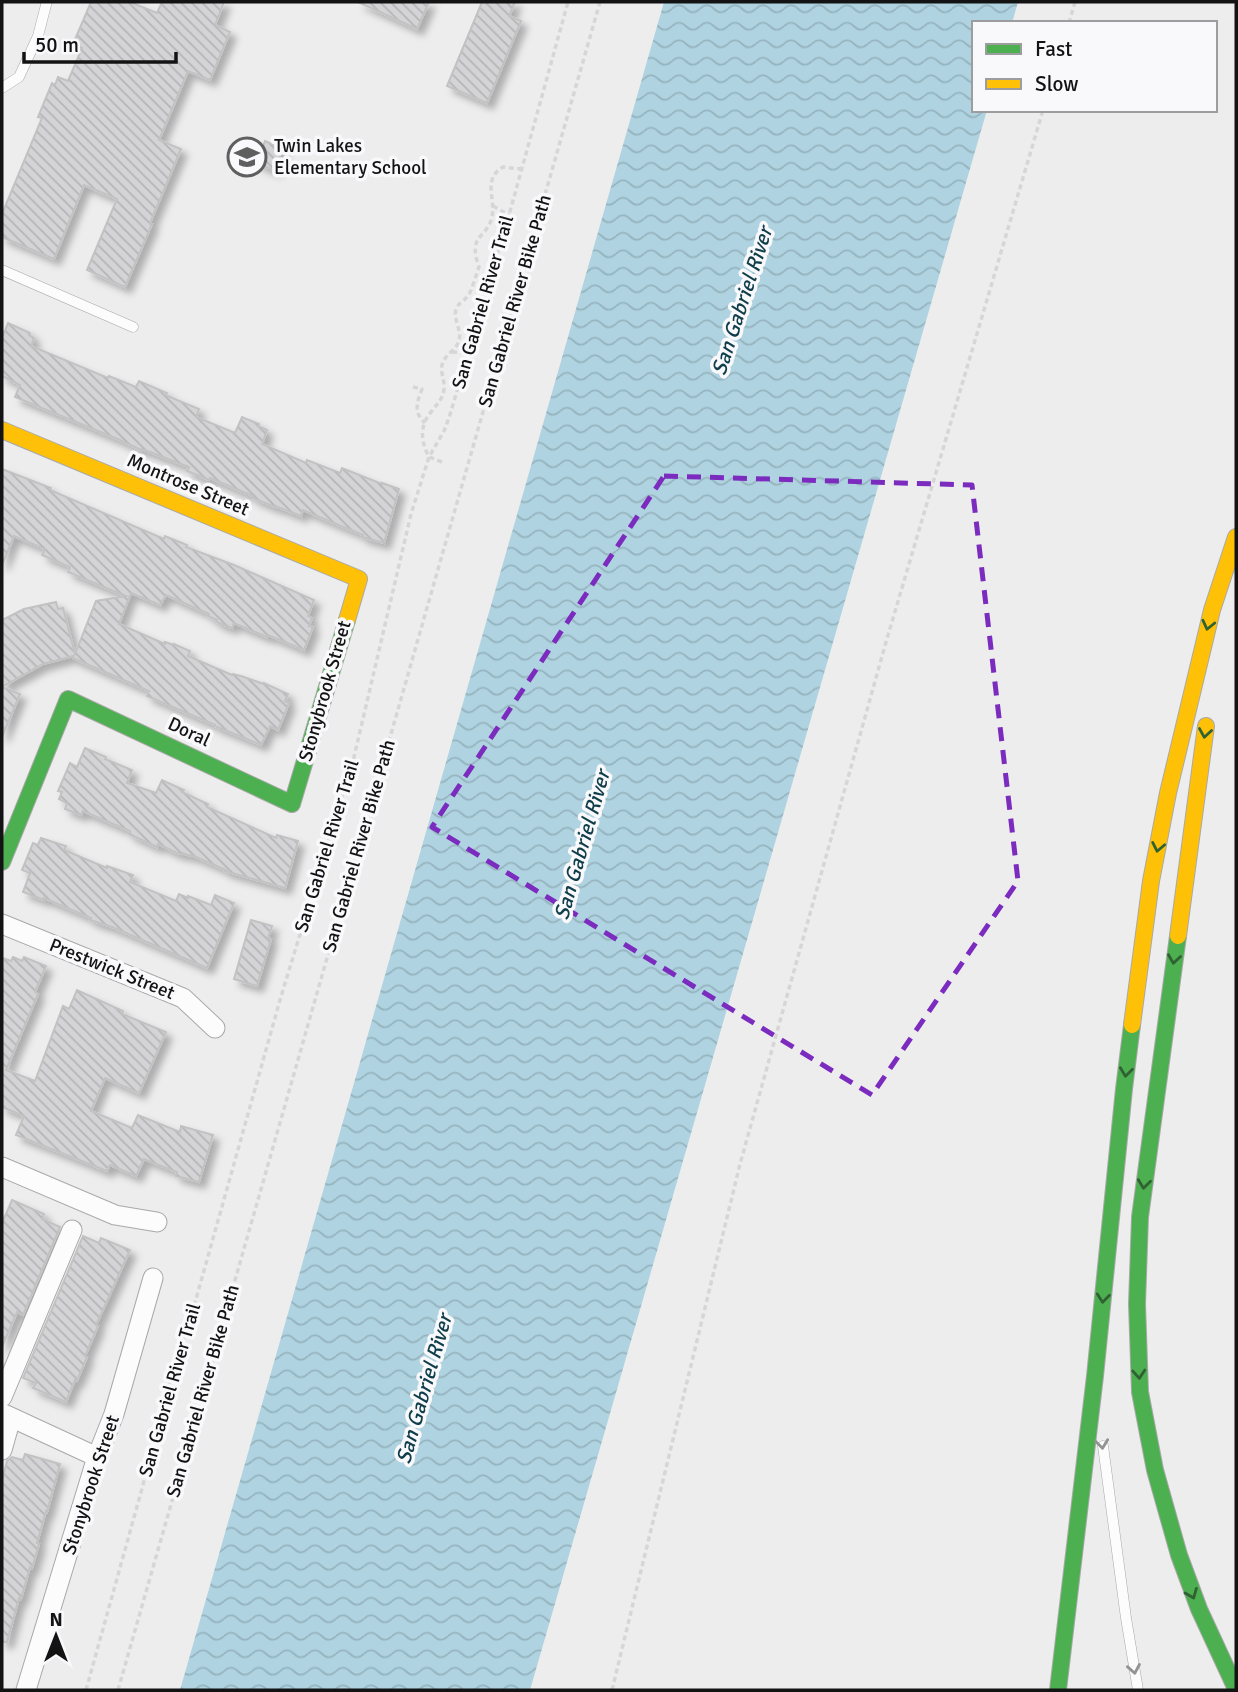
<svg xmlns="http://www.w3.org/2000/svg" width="1238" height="1692" viewBox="0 0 1238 1692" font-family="Signika,sans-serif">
<defs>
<pattern id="water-waves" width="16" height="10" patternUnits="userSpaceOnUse" patternTransform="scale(1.75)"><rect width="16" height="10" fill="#afd3e0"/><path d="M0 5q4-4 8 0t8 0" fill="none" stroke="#96b4bf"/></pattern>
<pattern id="building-back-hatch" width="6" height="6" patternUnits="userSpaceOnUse" patternTransform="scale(1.75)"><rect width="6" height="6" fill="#d4d4d6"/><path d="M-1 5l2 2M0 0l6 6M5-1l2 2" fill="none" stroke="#b5b5b7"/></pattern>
<filter id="shadow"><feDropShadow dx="6" dy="6" stdDeviation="3.5" flood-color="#0004"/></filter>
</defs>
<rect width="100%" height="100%" fill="#ededee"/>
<!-- water -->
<polygon fill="url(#water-waves)" points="664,2 1018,2 1012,23 974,23 974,110 987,110 530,1690 180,1690"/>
<!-- building -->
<g fill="url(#building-back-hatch)" stroke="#c2c2c3" stroke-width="2" filter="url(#shadow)">
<polygon points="91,2 130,2 157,13 162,2 224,2 215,25 230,32 210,80 188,71 159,140 181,149 150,223 152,224 125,287 87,270 117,199 84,185 54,259 2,237 2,214 42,118 38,117 52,83 55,85 58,77 68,81 82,48 73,44"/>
<polygon points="358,2 429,2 417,29"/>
<polygon points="482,2 515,2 509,16 521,21 487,103 447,86"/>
<polygon points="265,141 283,149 274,170 256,163"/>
<polygon points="8,323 30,333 29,335 34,338 31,346 108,378 109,376 136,387 139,381 167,393 165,395 199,409 196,417 235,433 242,417 259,424 258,426 267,430 262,444 306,463 307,460 340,473 342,468 382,484 382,483 399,489 384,543 362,537 363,535 303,510 301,516 275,506 275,507 253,498 253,496 210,478 209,480 187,471 189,467 142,449 141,450 120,440 15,397 20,385 2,376 2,338"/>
<polygon points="2,469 51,488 50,490 164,539 165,536 187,545 186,547 234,565 314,600 308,616 312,618 309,626 313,627 304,650 268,635 267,637 234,623 232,628 216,622 217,620 208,616 209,614 166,595 160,605 131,593 119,624 165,644 165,642 174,645 174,644 190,651 188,656 232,675 233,674 241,676 264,684 264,683 288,694 285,701 289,703 278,730 270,726 261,745 215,726 215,725 147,696 149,691 73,658 73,656 43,664 2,687 20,694 2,737 2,620 24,609 56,602 58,609 63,608 75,654 96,601 126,596 68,572 70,567 42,555 45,549 14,536 2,565"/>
<polygon points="85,748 106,757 105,759 132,770 127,783 156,793 162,780 184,790 182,792 208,804 207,807 276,838 277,835 298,841 285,888 225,871 226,870 196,857 191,855 190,856 182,853 182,854 177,853 158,844 157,847 129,834 130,831 83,811 81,815 65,809 67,803 59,799 62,792 58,791 70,763 77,767"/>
<polygon points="41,838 66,846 64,850 107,868 107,866 133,875 130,882 176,901 179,894 188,898 188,896 193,898 211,905 215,895 234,903 207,968 112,927 90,920 91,918 44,898 44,900 23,892 30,873 22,870 33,843 38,845"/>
<polygon points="251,920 272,926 268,938 271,939 257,986 234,979"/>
<polygon points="13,957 22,961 24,957 46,966 35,992 38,994 6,1070 35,1081 63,1006 69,1009 77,990 123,1011 122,1014 166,1032 139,1093 105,1078 91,1111 132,1128 138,1115 180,1132 181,1126 213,1135 199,1182 176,1176 177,1172 144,1159 136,1176 110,1165 107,1171 16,1135 24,1116 2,1107 2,958 11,961"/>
<polygon points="12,1200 44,1214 42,1219 60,1227 23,1315 17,1312 2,1347 2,1223"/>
<polygon points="83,1236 99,1243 101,1238 130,1250 96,1325 98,1326 85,1356 87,1357 77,1381 75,1380 66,1402 33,1388 36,1383 23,1378"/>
<polygon points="25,1454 60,1464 47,1512 46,1511 37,1543 39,1544 32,1568 30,1567 21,1599 19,1598 7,1642 2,1642 2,1480 7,1461 12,1457 23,1460"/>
</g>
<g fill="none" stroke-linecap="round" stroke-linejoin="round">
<defs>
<g id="lane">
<polyline points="2,88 19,77 38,36 46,5 46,2"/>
<polyline points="2,270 133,327"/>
<polyline points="1103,1446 1126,1618 1138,1690"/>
</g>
<g id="street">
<polyline points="2,924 183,998 215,1028"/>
<polyline points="2,1167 115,1215 157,1222"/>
<polyline points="2,1397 72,1230"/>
<polyline points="2,1413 97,1457"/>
<polyline points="2,1450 11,1418"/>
<polyline points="26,1690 97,1457 114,1414 153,1278"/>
</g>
<g id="fast">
<polyline points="2,862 68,699 292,804 347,620"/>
<polyline points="1178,936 1140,1217 1137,1304 1140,1392 1155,1470 1179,1555 1199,1609 1236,1689"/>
<polyline points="1058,1690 1095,1376 1124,1089 1132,1025"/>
</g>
<g id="slow">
<polyline points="2,430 359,579 347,620"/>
<polyline points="1178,936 1206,726"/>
<polyline points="1132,1025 1151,881 1168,793 1212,610 1236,537"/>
</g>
</defs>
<!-- lane casing -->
<use href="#lane" stroke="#a9a9a9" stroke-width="11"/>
<!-- street casing -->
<use href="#street" stroke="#a9a9a9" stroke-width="21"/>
<!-- fast casing -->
<use href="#fast" stroke="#a9a9a9" stroke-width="18"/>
<!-- slow casing -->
<use href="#slow" stroke="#a9a9a9" stroke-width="18"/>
<!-- path -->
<g stroke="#d6d6d7" stroke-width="3.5" stroke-dasharray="5 3.5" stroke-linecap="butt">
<polyline points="1069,23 1075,2"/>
<polyline points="493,206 509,215"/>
<polyline points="452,352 468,353"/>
<path d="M 413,387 L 422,389 C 417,402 413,412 425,423"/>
<path d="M 442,462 L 429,457 C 421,442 419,426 431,412 C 437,404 443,399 444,389 C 445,379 439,371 443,362 C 446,354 456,350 459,341 C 462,330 453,320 456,309 C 459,302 463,302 467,297 C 472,292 476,274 479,267 C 467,234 487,239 492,217 C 496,199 482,179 503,167 L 521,169"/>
<polyline points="86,1690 143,1485 156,1424 189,1324 280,1000 354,757 411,514 429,457 444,431 449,418 509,215 568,2"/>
<polyline points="118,1690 600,2"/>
<polyline points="612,1690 740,1164 886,642 1043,110"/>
</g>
<!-- lane -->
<use href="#lane" stroke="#fcfcfc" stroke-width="10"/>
<!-- street -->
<use href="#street" stroke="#fcfcfc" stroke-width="19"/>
<!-- fast -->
<use href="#fast" stroke="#4caf50" stroke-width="16"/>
<!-- slow -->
<use href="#slow" stroke="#ffc107" stroke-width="16"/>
</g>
<!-- one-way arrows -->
<defs><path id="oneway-chevron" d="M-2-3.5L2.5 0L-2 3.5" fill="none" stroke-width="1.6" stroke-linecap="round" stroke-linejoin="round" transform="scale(1.75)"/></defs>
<g stroke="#306132">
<use href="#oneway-chevron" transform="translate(1208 625) rotate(103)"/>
<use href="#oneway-chevron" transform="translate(1205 733) rotate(99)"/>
<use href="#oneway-chevron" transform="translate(1158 847) rotate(101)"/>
<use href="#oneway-chevron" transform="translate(1174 959) rotate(98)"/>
<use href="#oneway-chevron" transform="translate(1126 1072) rotate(97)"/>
<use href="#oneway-chevron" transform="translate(1144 1184) rotate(97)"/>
<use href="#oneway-chevron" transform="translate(1103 1298) rotate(96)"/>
<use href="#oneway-chevron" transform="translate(1139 1374) rotate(86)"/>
<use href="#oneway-chevron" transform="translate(1192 1594) rotate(68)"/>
</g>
<g stroke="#939394">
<use href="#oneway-chevron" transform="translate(1102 1444) rotate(83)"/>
<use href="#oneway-chevron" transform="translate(1134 1669) rotate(80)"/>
</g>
<!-- marked area -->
<path fill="none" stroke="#7b2cbf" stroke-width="5" stroke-dasharray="14 9" stroke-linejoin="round" d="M 664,476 L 972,485 L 1018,881 L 872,1095 L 432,827 Z"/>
<!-- icons -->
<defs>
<symbol id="school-ring" viewBox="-11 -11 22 22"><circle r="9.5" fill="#f9f9fc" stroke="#5f5f60" stroke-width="1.5"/><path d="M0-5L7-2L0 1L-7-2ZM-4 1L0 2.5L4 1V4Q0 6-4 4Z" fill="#5f5f60"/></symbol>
</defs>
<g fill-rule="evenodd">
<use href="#school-ring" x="225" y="135" width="44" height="44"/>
</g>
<g text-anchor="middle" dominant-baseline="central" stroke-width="7" stroke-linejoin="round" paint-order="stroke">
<!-- poi labels -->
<g font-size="19" fill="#131314" stroke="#f9f9fc" text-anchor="start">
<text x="274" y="146">Twin Lakes<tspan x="274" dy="22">Elementary School</tspan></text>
</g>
<!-- street labels -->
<g font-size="19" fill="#131314" stroke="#f9f9fc">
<text transform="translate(515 301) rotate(-74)">San Gabriel River Bike Path</text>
<text transform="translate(483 302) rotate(-74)">San Gabriel River Trail</text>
<text transform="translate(188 485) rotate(23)">Montrose Street</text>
<text transform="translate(325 691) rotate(-74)">Stonybrook Street</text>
<text transform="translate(189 732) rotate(25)">Doral</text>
<text transform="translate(327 846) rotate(-73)">San Gabriel River Trail</text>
<text transform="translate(359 846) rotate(-74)">San Gabriel River Bike Path</text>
<text transform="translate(112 969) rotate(22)">Prestwick Street</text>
<text transform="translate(170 1390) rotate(-74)">San Gabriel River Trail</text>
<text transform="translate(203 1391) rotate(-74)">San Gabriel River Bike Path</text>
<text transform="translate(91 1485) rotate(-72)">Stonybrook Street</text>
</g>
<!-- water labels -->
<g font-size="21" font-style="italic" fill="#0f3d4a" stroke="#f9f9fc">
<text transform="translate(742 301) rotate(-72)">San Gabriel River</text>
<text transform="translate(582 845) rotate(-74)">San Gabriel River</text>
<text transform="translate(424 1389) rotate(-74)">San Gabriel River</text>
</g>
</g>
<!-- border -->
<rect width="1238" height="1692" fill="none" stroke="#131314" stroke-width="7"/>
<!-- legend -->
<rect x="972" y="21" width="245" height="91" fill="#f9f9fc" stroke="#9d9d9f" stroke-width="2"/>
<rect x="986" y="44" width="35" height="10" fill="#4caf50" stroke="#9d9d9f" stroke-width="2"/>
<text x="1035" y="56" font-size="21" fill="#131314">Fast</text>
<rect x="986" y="79" width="35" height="10" fill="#ffc107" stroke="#9d9d9f" stroke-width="2"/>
<text x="1035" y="91" font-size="21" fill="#131314">Slow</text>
<!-- north arrow -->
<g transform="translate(56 1636)" stroke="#f9f9fc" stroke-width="5" paint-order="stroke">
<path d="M0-5L12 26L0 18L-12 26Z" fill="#131314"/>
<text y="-10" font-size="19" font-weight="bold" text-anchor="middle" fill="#131314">N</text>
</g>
<!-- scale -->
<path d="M24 52v10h152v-10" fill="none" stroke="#131314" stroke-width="3.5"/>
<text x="35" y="52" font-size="21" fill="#131314" stroke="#f9f9fc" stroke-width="5" paint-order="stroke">50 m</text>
</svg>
